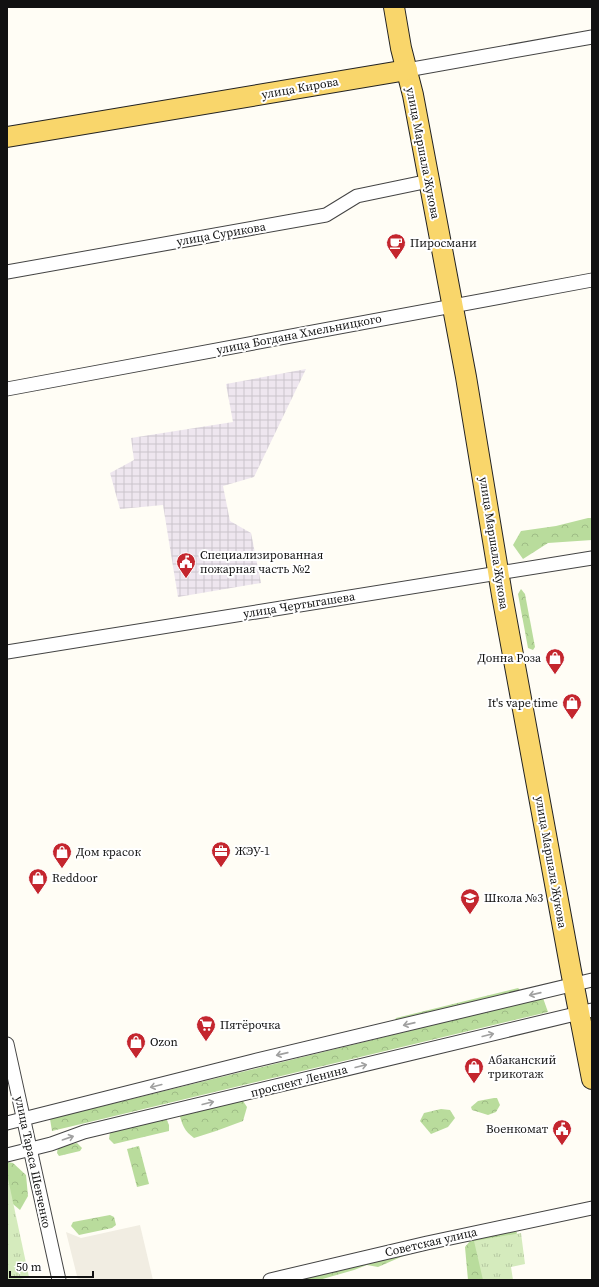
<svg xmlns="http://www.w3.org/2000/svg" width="599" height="1287" viewBox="0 0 599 1287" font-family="'Source Serif 4',serif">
<defs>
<pattern id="industrial-grid" width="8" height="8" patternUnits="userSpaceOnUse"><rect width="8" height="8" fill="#eee6ef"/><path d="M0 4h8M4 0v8" fill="none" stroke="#cbc4cc"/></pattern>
<pattern id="forest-crowns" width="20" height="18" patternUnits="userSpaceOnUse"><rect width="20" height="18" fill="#b9dc9c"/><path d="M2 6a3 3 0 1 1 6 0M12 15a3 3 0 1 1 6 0" fill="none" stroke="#9ebc85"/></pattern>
<pattern id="park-tufts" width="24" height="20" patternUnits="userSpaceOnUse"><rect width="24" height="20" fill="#d5ebbd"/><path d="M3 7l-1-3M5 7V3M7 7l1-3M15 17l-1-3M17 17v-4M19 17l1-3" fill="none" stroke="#b6c8a1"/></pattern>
</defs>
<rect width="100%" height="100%" fill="#fffdf5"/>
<!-- industrial -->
<polygon fill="url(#industrial-grid)" points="306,369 254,477 223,486 230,521 251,533 261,583 178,597 163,505 120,509 110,473 134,460 131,438 233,422 226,384"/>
<!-- forest -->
<g fill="url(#forest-crowns)">
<polygon points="588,518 592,518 592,540 548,543 523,559 513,545 521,531 556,526"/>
<polygon points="521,589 525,594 535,647 533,650 528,648 518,594"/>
<polygon points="518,988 520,990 519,992 395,1020 396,1018"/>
<polygon points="543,998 548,1012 52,1131 50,1119"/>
<path d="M 241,1098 L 247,1107 L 243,1121 L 216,1131 L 194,1138 C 184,1131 182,1124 179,1113 Z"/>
<polygon points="494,1098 497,1098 500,1105 496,1112 488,1115 472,1110 471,1107 478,1101"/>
<polygon points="441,1109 450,1110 455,1118 448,1127 431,1134 420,1121 424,1113"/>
<polygon points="166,1118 169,1125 169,1131 114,1144 109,1139 110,1132"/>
<polygon points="77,1143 82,1148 80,1151 59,1156 57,1153 58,1147"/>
<polygon points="139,1146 149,1184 137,1187 127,1149"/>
<polygon points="7,1162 13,1163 26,1175 28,1196 20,1210 7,1199"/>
<polygon points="110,1215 114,1217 116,1225 112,1228 79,1235 71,1226 73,1222"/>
<polygon points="486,1231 517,1232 514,1246 487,1280 468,1280 465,1247 475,1235"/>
<polygon points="410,1253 378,1267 367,1265 354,1270 319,1280 300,1280 298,1275"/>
</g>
<!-- park -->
<g fill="url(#park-tufts)">
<polygon points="7,1174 29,1277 16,1280 7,1280"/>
<polygon points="521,1233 525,1264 511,1267 513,1280 483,1280 474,1241"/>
</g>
<!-- plaza -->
<polygon fill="#f1ede2" points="140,1225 153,1280 78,1280 66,1232 81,1238"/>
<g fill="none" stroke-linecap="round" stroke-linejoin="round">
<defs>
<g id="minor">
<polyline points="407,70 592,37"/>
<polyline points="7,272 326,215 357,196 429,181"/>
<polyline points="7,389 592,280"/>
<polyline points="7,652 592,558"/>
<polyline points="7,1044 59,1280"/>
<polyline points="7,1123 253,1061 592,980"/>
<polyline points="7,1155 51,1144 84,1132 592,1010"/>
<polyline points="270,1280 427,1243 592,1208"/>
</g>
<g id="primary">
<polyline points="394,7 401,48 413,95 466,377 502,595 571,971 592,1079"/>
<polyline points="7,137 407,70"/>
</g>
</defs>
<!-- minor casing -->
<use href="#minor" stroke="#444" stroke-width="15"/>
<!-- primary casing -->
<use href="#primary" stroke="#222" stroke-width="22"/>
<!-- minor -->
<use href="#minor" stroke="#fff" stroke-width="13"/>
<!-- primary -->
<use href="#primary" stroke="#f9d66b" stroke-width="20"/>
</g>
<!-- one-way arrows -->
<defs><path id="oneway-shaft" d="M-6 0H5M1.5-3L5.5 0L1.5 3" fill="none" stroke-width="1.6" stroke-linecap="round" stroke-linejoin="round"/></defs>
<g stroke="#a0a0a0">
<use href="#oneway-shaft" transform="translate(535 994) rotate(167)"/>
<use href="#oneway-shaft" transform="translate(409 1024) rotate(167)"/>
<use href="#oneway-shaft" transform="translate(488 1035) rotate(-14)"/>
<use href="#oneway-shaft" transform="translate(282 1054) rotate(167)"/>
<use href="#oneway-shaft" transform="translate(361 1066) rotate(-14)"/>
<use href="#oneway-shaft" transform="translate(156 1086) rotate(166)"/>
<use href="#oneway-shaft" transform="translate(208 1103) rotate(-14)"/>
<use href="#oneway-shaft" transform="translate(68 1138) rotate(-19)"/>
</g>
<!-- icons -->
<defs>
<symbol id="cafe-pin" viewBox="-11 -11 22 30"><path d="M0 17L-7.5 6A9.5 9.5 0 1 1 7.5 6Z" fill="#c4262e" stroke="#fff"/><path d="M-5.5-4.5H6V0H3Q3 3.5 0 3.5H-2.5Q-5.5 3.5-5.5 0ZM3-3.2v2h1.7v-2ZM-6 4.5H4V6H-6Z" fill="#fff"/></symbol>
<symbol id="civic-pin" viewBox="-11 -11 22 30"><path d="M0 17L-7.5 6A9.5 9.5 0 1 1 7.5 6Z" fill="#c4262e" stroke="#fff"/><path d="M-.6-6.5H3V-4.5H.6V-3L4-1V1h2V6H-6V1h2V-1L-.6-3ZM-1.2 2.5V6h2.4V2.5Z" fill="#fff"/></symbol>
<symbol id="shop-pin" viewBox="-11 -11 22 30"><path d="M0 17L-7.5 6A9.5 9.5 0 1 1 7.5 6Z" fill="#c4262e" stroke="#fff"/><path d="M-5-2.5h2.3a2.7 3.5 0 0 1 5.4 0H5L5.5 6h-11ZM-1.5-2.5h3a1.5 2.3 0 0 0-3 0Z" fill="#fff"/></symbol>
<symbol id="office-pin" viewBox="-11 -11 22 30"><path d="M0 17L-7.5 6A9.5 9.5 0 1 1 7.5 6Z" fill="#c4262e" stroke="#fff"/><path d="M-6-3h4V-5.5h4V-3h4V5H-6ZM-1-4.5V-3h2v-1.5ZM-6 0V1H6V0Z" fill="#fff"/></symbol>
<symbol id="school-pin" viewBox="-11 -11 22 30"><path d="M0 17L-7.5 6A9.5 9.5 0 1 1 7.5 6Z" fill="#c4262e" stroke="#fff"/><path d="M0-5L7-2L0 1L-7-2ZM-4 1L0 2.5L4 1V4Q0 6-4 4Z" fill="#fff"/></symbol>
<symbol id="supermarket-pin" viewBox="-11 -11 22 30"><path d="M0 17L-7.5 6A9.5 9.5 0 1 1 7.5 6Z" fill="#c4262e" stroke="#fff"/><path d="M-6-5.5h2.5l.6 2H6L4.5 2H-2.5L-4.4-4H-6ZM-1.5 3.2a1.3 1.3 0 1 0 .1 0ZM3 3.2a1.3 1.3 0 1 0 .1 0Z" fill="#fff"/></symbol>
</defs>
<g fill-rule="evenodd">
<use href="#cafe-pin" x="385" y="232" width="22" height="30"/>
<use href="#civic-pin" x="175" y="551" width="22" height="30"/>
<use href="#shop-pin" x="544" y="647" width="22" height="30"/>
<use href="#shop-pin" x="561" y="692" width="22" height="30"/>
<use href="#office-pin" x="210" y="840" width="22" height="30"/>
<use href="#shop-pin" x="51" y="841" width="22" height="30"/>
<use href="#shop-pin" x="27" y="867" width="22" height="30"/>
<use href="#school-pin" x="459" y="887" width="22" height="30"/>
<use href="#supermarket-pin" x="195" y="1014" width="22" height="30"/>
<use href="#shop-pin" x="125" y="1031" width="22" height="30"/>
<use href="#shop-pin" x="463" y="1056" width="22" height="30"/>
<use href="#civic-pin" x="551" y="1118" width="22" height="30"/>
</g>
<g text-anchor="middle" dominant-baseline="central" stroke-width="4" stroke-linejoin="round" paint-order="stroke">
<!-- street labels -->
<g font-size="12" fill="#111" stroke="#fff">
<text transform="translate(300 88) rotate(-10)">улица Кирова</text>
<text transform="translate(423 153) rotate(79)">улица Маршала Жукова</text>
<text transform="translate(221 234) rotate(-10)">улица Сурикова</text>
<text transform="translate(299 334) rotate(-11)">улица Богдана Хмельницкого</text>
<text transform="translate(494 543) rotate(81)">улица Маршала Жукова</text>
<text transform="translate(299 605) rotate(-9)">улица Чертыгашева</text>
<text transform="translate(551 862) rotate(80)">улица Маршала Жукова</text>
<text transform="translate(299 1081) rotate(-14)">проспект Ленина</text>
<text transform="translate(33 1162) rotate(78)">улица Тараса Шевченко</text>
<text transform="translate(431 1242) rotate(-13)">Советская улица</text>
</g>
<!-- poi labels -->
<g font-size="12" fill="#111" stroke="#fff" text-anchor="start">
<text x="410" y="243">Пиросмани</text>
<text x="200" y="555">Специализированная<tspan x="200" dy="14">пожарная часть №2</tspan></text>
<text x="541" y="658" text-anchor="end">Донна Роза</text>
<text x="558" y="703" text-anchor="end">It's vape time</text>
<text x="235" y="851">ЖЭУ-1</text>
<text x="76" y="852">Дом красок</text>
<text x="52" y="878">Reddoor</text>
<text x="484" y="898">Школа №3</text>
<text x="220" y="1025">Пятёрочка</text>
<text x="150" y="1042">Ozon</text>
<text x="488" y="1060">Абаканский<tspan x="488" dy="14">трикотаж</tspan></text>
<text x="548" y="1129" text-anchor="end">Военкомат</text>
</g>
</g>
<!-- border -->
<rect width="599" height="1287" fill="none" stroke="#111111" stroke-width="16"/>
<!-- scale -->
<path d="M10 1271v6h83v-6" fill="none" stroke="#111111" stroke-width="2"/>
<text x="16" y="1271" font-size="12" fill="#111111" stroke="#ffffff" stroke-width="3" paint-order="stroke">50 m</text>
</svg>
